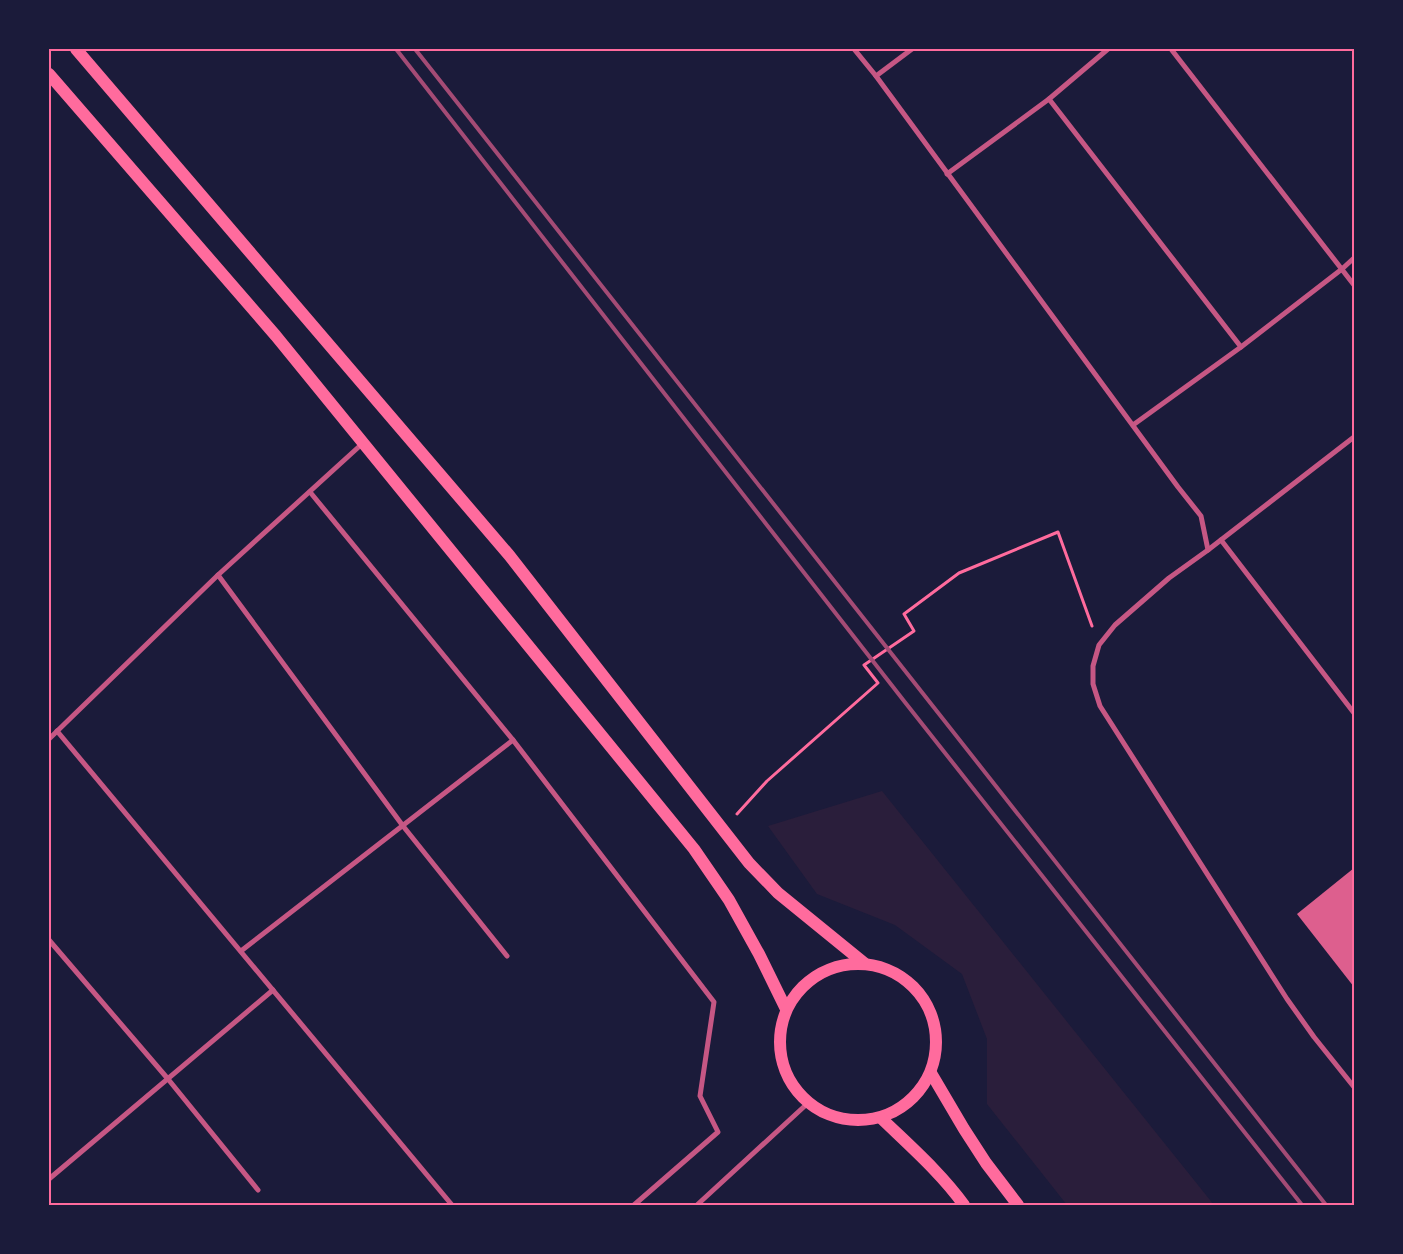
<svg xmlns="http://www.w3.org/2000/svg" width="1403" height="1254" viewBox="0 0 1403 1254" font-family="'DM Sans',sans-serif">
<rect width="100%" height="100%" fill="#1b1b3a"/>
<!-- green -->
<polygon fill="#2a1e3b" points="882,791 1214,1205 1067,1205 987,1104 987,1039 962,974 895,925 817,894 768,826"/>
<!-- building -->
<polygon fill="#dd5f8e" points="1354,868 1354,987 1297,914"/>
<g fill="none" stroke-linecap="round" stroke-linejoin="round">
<!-- path -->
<polyline stroke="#ff6b9d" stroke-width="3" points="737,814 767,781 878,683 864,665 914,631 904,614 959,573 1058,532 1092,626"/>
<!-- minor -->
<g stroke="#c65784" stroke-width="5">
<polyline points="854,49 876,76 1178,487 1201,516 1208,550"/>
<polyline points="1108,49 1049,99 1241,347"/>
<polyline points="1171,49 1354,285"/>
<polyline points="876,76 912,49"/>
<polyline points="947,174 1049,99"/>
<polyline points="1133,425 1241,347 1342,269 1354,258"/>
<polyline points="1354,437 1208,550 1169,578 1115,625 1099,645 1093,666 1093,684 1100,706 1287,999 1314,1037 1354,1087"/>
<polyline points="310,492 513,740 714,1002 700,1096 718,1132 634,1205"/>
<polyline points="1221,540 1354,713"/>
<polyline points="218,575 403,826 507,956"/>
<polyline points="57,731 452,1205"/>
<polyline points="49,739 218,575 363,443"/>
<polyline points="49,940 168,1079 258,1190"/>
<polyline points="241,951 513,740"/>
<polyline points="49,1179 273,990"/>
<polyline points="697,1205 808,1103"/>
</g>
<!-- primary -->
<g stroke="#ff6b9d" stroke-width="12">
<polyline points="76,49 509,555 749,863 778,893 864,963"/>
<polyline points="49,74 276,336 694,849 729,900 759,954 786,1009"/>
<circle cx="858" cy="1042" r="78"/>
<polyline points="931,1073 964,1129 986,1163 1018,1205"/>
<path d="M 881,1118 C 910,1146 941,1173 964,1205"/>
</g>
<!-- rail -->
<g stroke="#a44b75" stroke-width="4">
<polyline points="396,49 904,701 1302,1205"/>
<polyline points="415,49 1326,1205"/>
</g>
</g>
<!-- border -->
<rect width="1403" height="1254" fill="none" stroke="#1b1b3a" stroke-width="100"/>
<rect x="50" y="50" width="1303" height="1154" fill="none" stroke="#ff6b9d" stroke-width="2"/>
</svg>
